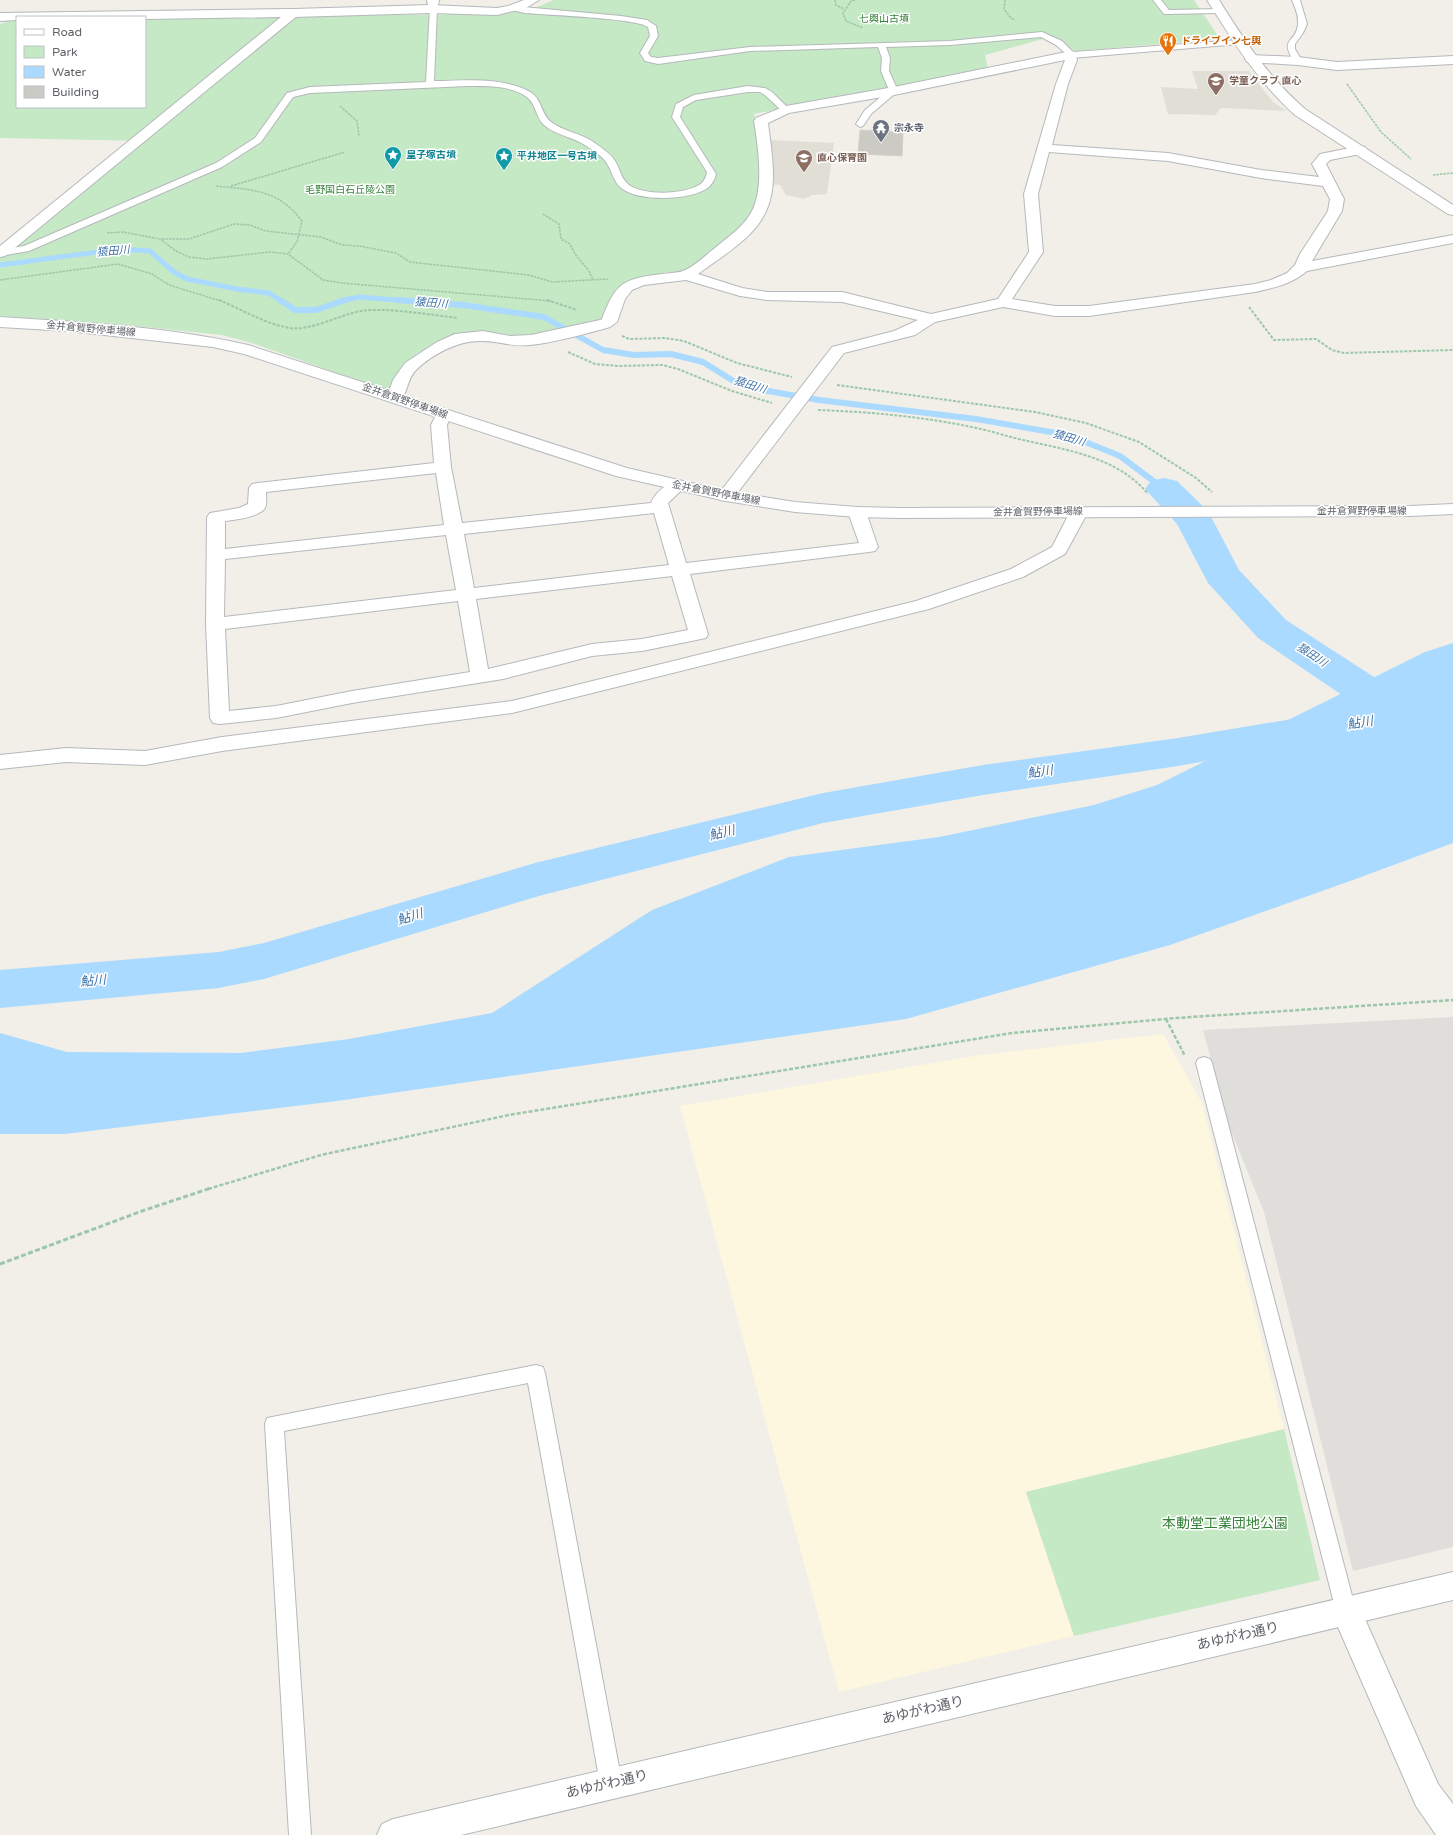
<svg xmlns="http://www.w3.org/2000/svg" width="1453" height="1835" viewBox="0 0 1453 1835" font-family="'Varela Round','Noto Sans JP',sans-serif">
<rect width="100%" height="100%" fill="#f1efe8"/>
<!-- commercial -->
<polygon fill="#fef7e0" points="1163,1034 1202,1103 1284,1429 1026,1492 1074,1636 839,1692 680,1106 981,1055"/>
<!-- industrial -->
<polygon fill="#e0deda" points="1453,1017 1453,1547 1353,1571 1264,1212 1229,1126 1203,1030"/>
<!-- education -->
<g fill="#e1ded6">
<polygon points="1192,71 1249,71 1273,102 1287,111 1221,108 1215,115 1168,114 1161,87 1198,89"/>
<polygon points="769,140 834,143 827,194 812,195 804,199 786,195 780,185 768,184"/>
</g>
<!-- green -->
<g fill="#c5e8c5">
<polygon points="554,0 1194,0 1220,39 1076,51 1050,37 985,55 988,69 754,114 761,145 757,209 735,234 686,272 667,272 637,279 603,323 531,338 491,332 458,333 418,353 407,363 393,393 255,344 222,335 126,325 0,316 0,246 144,141 0,138 0,24 10,20 17,20 17,107 145,107 145,17 494,14 532,9"/>
<polygon points="1284,1429 1320,1580 1074,1636 1026,1492"/>
</g>
<!-- water -->
<polygon fill="#aadaff" points="1453,643 1453,843 1353,880 1170,945 906,1019 337,1101 65,1134 0,1134 0,1033 67,1052 241,1053 349,1039 492,1013 652,910 789,857 939,837 1094,805 1157,785 1425,652"/>
<g fill="none" stroke-linecap="round" stroke-linejoin="round">
<!-- stream-far1 -->
<g stroke="#aadaff" stroke-width="5">
<polyline points="0,265 120,249 150,251 174,272 187,279 237,289 269,293 281,301"/>
<polyline points="341,301 359,297 410,301"/>
</g>
<!-- stream -->
<g stroke="#aadaff" stroke-width="6">
<polyline points="280,300 295,310 316,310 345,300"/>
<polyline points="397,300 463,305 544,317 603,350 634,355 671,354 703,362 735,382 768,391 819,400 976,419 1068,435 1120,456 1164,489"/>
</g>
<!-- river -->
<g fill="#aadaff" fill-rule="evenodd">
<polygon points="1164,478 1177,481 1208,511 1239,570 1286,620 1391,688 1408,706 1415,716 1408,726 1393,730 1378,726 1361,708 1258,638 1208,583 1177,524 1145,489 1151,481"/>
<polygon points="1310,716 1325,720 1332,730 1325,740 1178,766 983,795 823,823 539,896 264,979 219,988 0,1008 0,970 219,952 264,943 535,863 823,793 983,765 1178,738"/>
</g>
</g>
<!-- building -->
<polygon fill="#cccac5" stroke="#d6d1c6" points="860,130 903,132 902,156 858,154"/>
<g fill="none" stroke-linecap="round" stroke-linejoin="round">
<defs>
<g id="service">
<polygon points="1153,0 1161,0 1169,10 1220,9 1224,11 1220,13 1167,14 1164,14"/>
<path d="M 1292,0 L 1300,0 L 1307,24 L 1303,33 L 1295,44 L 1295,49 L 1302,61 L 1298,64 L 1295,63 C 1278,36 1296,45 1298,24 C 1299,16 1295,8 1292,0 Z"/>
<path d="M 512,6 L 621,16 L 647,20 L 656,26 L 658,36 L 648,53 L 651,57 L 658,58 L 750,47 L 950,41 L 1042,32 L 1062,41 L 1073,52 L 1240,40 L 1244,42 L 1240,44 L 1071,58 L 1056,45 L 1041,37 L 950,45 L 886,47 L 890,58 L 889,71 L 898,91 L 871,114 L 863,126 L 860,127 L 856,124 L 865,110 L 889,90 L 881,71 L 882,58 L 878,47 L 750,51 L 658,64 L 645,61 L 640,53 L 650,36 L 648,27 C 637,18 545,15 525,13 L 512,10 Z"/>
<path d="M 430,7 L 437,9 L 434,81 C 466,81 501,76 530,92 C 542,99 541,114 551,122 C 563,131 579,133 592,141 C 600,147 610,153 615,161 C 620,169 621,179 629,185 C 644,196 687,195 702,183 C 705,180 706,176 707,172 L 672,117 L 676,104 L 694,95 L 748,86 L 765,88 L 772,92 L 790,110 L 786,113 L 783,112 L 766,96 L 760,92 L 748,92 L 696,100 L 683,107 L 680,117 L 716,174 C 715,178 713,183 709,187 C 691,201 639,202 621,188 C 613,181 612,170 606,162 C 602,156 594,151 588,147 C 575,137 557,136 544,125 C 536,118 536,104 527,97 C 510,85 487,86 468,86 L 310,93 L 293,97 L 261,142 L 222,167 L 29,251 L 0,256 L 0,250 L 24,246 L 216,163 L 255,138 L 287,93 L 310,87 L 426,82 Z"/>
<polygon points="1204,1057 1210,1059 1212,1063 1356,1611 1353,1618 1346,1621 1339,1618 1336,1611 1196,1063 1198,1059"/>
<polygon points="536,1365 543,1367 545,1373 622,1783 619,1791 611,1794 603,1791 600,1783 528,1383 284,1431 311,1835 289,1835 265,1424 267,1418"/>
</g>
<g id="minor">
<polygon points="427,0 439,0 437,11 429,11"/>
<polygon points="293,9 297,10 299,13 297,16 5,256 0,257 0,246 281,17 145,19 145,17 17,17 17,20 0,21 0,13"/>
<path d="M 1071,51 L 1075,52 L 1077,60 L 1068,84 L 1052,145 L 1168,153 L 1261,170 L 1319,177 L 1312,164 L 1320,154 L 1360,146 L 1365,147 L 1367,150 L 1365,153 L 1330,160 L 1326,164 L 1344,199 L 1342,211 L 1312,261 L 1453,235 L 1453,243 L 1307,271 C 1292,284 1274,288 1255,292 L 1089,316 L 1055,316 L 1003,307 L 935,322 L 915,335 L 844,353 L 732,500 L 726,501 L 720,500 L 717,496 L 832,347 L 894,331 L 918,320 L 842,302 L 767,300 L 740,296 L 686,280 L 644,285 L 632,290 L 625,299 L 617,322 L 610,327 C 585,334 557,342 530,345 C 512,347 499,341 482,341 C 459,340 433,354 417,369 C 407,378 408,391 401,401 L 395,403 L 389,401 L 387,398 L 393,380 L 405,363 L 437,342 L 455,334 L 483,331 L 510,336 L 531,335 L 600,320 L 602,319 C 616,282 623,279 662,274 C 668,273 677,273 683,271 C 694,267 706,255 715,248 C 728,237 746,225 753,209 C 764,185 758,146 754,121 L 756,118 L 786,106 L 894,87 ZM 1065,60 L 1056,84 L 1024,194 L 1029,252 L 998,299 L 931,314 L 842,292 L 767,292 L 742,288 L 698,274 C 722,256 756,237 767,209 C 778,184 771,149 768,123 L 789,113 L 894,95 ZM 1049,152 L 1168,161 L 1261,178 L 1323,186 L 1330,199 L 1328,211 L 1300,254 L 1295,265 L 1287,273 L 1271,280 L 1255,284 L 1089,306 L 1055,306 L 1012,299 L 1043,252 L 1038,194 Z"/>
<polygon points="1251,55 1298,57 1337,62 1453,56 1453,64 1337,70 1298,65 1247,62 1245,59 1247,56"/>
<path d="M 444,409 L 450,411 L 452,414 L 447,425 L 451,467 L 462,523 L 651,503 C 655,492 671,479 683,482 L 686,486 L 668,503 L 686,563 L 859,543 L 848,512 L 851,508 L 857,507 L 863,508 L 866,512 L 878,547 L 875,551 L 869,552 L 690,574 L 708,634 L 706,638 L 642,651 L 592,656 L 503,679 L 352,703 L 276,718 L 220,724 L 213,723 L 210,718 L 206,624 L 207,517 L 210,513 L 239,508 L 248,504 L 249,488 L 252,484 L 258,483 L 434,463 L 431,425 L 438,411 ZM 436,473 L 444,525 L 225,549 L 225,521 C 234,520 260,517 265,508 C 267,504 266,497 266,492 ZM 654,513 L 669,565 L 474,588 L 464,534 ZM 446,535 L 456,590 L 224,617 L 225,559 ZM 672,576 L 688,630 L 642,639 L 592,644 L 488,669 L 476,599 ZM 458,601 L 470,672 L 352,691 L 276,706 L 229,711 L 225,629 Z"/>
<polygon points="1079,507 1085,508 1088,512 1065,554 1023,577 929,609 512,713 222,751 145,765 66,762 0,769 0,755 66,748 145,751 222,737 512,701 916,601 1011,569 1052,547 1070,512 1073,508"/>
<polygon points="1346,1596 1357,1601 1438,1784 1453,1804 1453,1835 1436,1835 1416,1806 1331,1611 1335,1601"/>
</g>
<g id="tertiary">
<polygon points="524,0 539,0 526,8 497,15 431,13 293,17 287,13 293,9 431,5 497,8 508,6"/>
<path d="M 1207,0 L 1219,0 C 1244,40 1269,78 1305,109 L 1453,205 L 1453,215 L 1448,214 L 1295,115 C 1258,82 1233,41 1207,0 Z"/>
<polygon points="1453,1572 1453,1600 461,1835 377,1835 382,1824 393,1819"/>
</g>
<path id="secondary" d="M 0,317 C 81,322 169,327 248,345 L 627,468 L 726,491 L 795,502 L 857,507 L 900,508 L 1410,506 L 1453,504 L 1453,514 L 1410,516 L 900,518 L 857,517 L 795,512 L 726,501 L 616,476 L 244,354 L 213,347 L 68,331 L 0,327 Z"/>
</defs>
<!-- service casing -->
<use href="#service" stroke="#b5b8bc" stroke-width="2"/>
<!-- minor casing -->
<use href="#minor" stroke="#b5b8bc" stroke-width="2"/>
<!-- tertiary casing -->
<use href="#tertiary" stroke="#b5b8bc" stroke-width="2"/>
<!-- secondary casing -->
<use href="#secondary" stroke="#b6babf" stroke-width="2"/>
<!-- path-far3 -->
<g stroke="#9cc7a9" stroke-width="1.5" stroke-dasharray="2.5 1" stroke-linecap="butt">
<polyline points="835,0 836,5 844,9"/>
<polyline points="855,0 851,1 843,13 846,21 863,28"/>
<polyline points="1005,0 1004,9 1011,18 1015,20"/>
<polyline points="1347,84 1381,132 1411,159"/>
<polyline points="340,106 357,121 359,136"/>
<polyline points="1433,175 1453,173"/>
<path d="M 216,186 C 252,190 278,189 302,221 L 297,242 L 288,254"/>
<polyline points="231,186 345,152"/>
<polyline points="543,214 559,224 561,239 570,244 575,254 589,271 593,280"/>
<polyline points="107,233 123,232 160,239 176,251 189,257 207,259 270,252 288,254 323,280 342,283 551,301"/>
<polyline points="162,239 189,239 234,224 250,225 266,231 321,237 342,245 359,246 396,253 410,262 529,275 552,282 608,279"/>
<polyline points="0,280 118,264 152,274 169,285 221,301"/>
</g>
<!-- path-far2 -->
<g stroke="#9cc7a9" stroke-width="2" stroke-dasharray="3 1.5" stroke-linecap="butt">
<path d="M 219,300 C 241,309 265,324 290,328 C 311,331 339,315 361,311 C 386,307 431,315 458,318"/>
<polyline points="547,300 577,310"/>
<polyline points="1249,307 1274,340 1316,339 1332,350 1344,353 1453,350"/>
<polyline points="622,336 629,339 665,338 684,341 737,363 792,377"/>
<polyline points="568,352 595,364 618,366 662,365 678,369 732,391 772,403"/>
<polyline points="837,385 1035,412 1086,423 1139,442 1196,478 1212,492"/>
<path d="M 818,410 C 873,412 927,417 981,429 C 994,432 1006,436 1019,439 C 1065,450 1117,456 1148,494"/>
</g>
<!-- path-far1 -->
<g stroke="#9cc7a9" stroke-width="2.5" stroke-dasharray="4 2" stroke-linecap="butt">
<polyline points="1166,1019 1185,1056"/>
<polyline points="208,1189 321,1155 509,1115 1012,1033 1176,1018 1453,1000"/>
</g>
<!-- path -->
<polyline stroke="#9cc7a9" stroke-width="3" stroke-dasharray="5 2.5" stroke-linecap="butt" points="0,1264 142,1211 211,1188"/>
<!-- service -->
<use href="#service" fill="#fff" fill-rule="evenodd"/>
<!-- minor -->
<use href="#minor" fill="#fff" fill-rule="evenodd"/>
<!-- tertiary -->
<use href="#tertiary" fill="#fff" fill-rule="evenodd"/>
<!-- secondary -->
<use href="#secondary" fill="#fff" fill-rule="evenodd"/>
</g>
<!-- icons -->
<defs>
<symbol id="restaurant-pin" viewBox="-11 -11 22 30"><path d="M0 17L-7.5 6A9.5 9.5 0 1 1 7.5 6Z" fill="#e8710a" stroke="#fff"/><path d="M-5-6h1v4h1v-4h1v4h1v-4h1v5L-1.5 .5V6h-2V.5L-5-1ZM5-6V6H3V1.5H1.5Q1.5-4 5-6Z" fill="#fff"/></symbol>
<symbol id="school-pin" viewBox="-11 -11 22 30"><path d="M0 17L-7.5 6A9.5 9.5 0 1 1 7.5 6Z" fill="#8d6e63" stroke="#fff"/><path d="M0-5L7-2L0 1L-7-2ZM-4 1L0 2.5L4 1V4Q0 6-4 4Z" fill="#fff"/></symbol>
<symbol id="temple-pin" viewBox="-11 -11 22 30"><path d="M0 17L-7.5 6A9.5 9.5 0 1 1 7.5 6Z" fill="#6b7280" stroke="#fff"/><path d="M0-6L5-2H3V0L6.5 2.5H4V6H1.5V3h-3V6H-4V2.5H-6.5L-3 0V-2H-5Z" fill="#fff"/></symbol>
<symbol id="sight-pin" viewBox="-11 -11 22 30"><path d="M0 17L-7.5 6A9.5 9.5 0 1 1 7.5 6Z" fill="#0f9aa8" stroke="#fff"/><path d="M0-6L1.8-2.2L6-1.7L2.9 1.2L3.7 5.4L0 3.3L-3.7 5.4L-2.9 1.2L-6-1.7L-1.8-2.2Z" fill="#fff"/></symbol>
</defs>
<g fill-rule="evenodd">
<use href="#restaurant-pin" x="1158" y="31" width="20" height="27"/>
<use href="#school-pin" x="1206" y="71" width="20" height="27"/>
<use href="#temple-pin" x="871" y="118" width="20" height="27"/>
<use href="#sight-pin" x="383" y="145" width="20" height="27"/>
<use href="#sight-pin" x="494" y="146" width="20" height="27"/>
<use href="#school-pin" x="794" y="148" width="20" height="27"/>
</g>
<g text-anchor="middle" dominant-baseline="central" stroke-width="3" stroke-linejoin="round" paint-order="stroke">
<!-- far-park labels -->
<g font-size="10" fill="#348238" stroke="#fff">
<text x="884" y="19">七輿山古墳</text>
<text x="350" y="190">毛野国白石丘陵公園</text>
</g>
<!-- far-food labels -->
<g font-size="10" font-weight="bold" fill="#c56008" stroke="#fff" text-anchor="start">
<text x="1181" y="41">ドライブイン七輿</text>
</g>
<!-- far-education labels -->
<g font-size="10" font-weight="bold" fill="#785e54" stroke="#fff" text-anchor="start">
<text x="1229" y="81">学童クラブ 直心</text>
<text x="817" y="158">直心保育園</text>
</g>
<!-- far-worship labels -->
<g font-size="10" font-weight="bold" fill="#5b616d" stroke="#fff" text-anchor="start">
<text x="894" y="128">宗永寺</text>
</g>
<!-- far-culture labels -->
<g font-size="10" font-weight="bold" fill="#0d838f" stroke="#fff" text-anchor="start">
<text x="406" y="155">皇子塚古墳</text>
<text x="517" y="156">平井地区一号古墳</text>
</g>
<!-- far-street labels -->
<g font-size="10" fill="#5f6368" stroke="#fff">
<text transform="translate(91 329) rotate(5)">金井倉賀野停車場線</text>
<text transform="translate(405 401) rotate(19)">金井倉賀野停車場線</text>
<text transform="translate(716 493) rotate(11)">金井倉賀野停車場線</text>
<text x="1362" y="511">金井倉賀野停車場線</text>
<text transform="translate(1038 512) rotate(-1)">金井倉賀野停車場線</text>
</g>
<!-- far-water labels -->
<g font-size="11" font-style="italic" fill="#4174aa" stroke="#fff">
<text transform="translate(113 251) rotate(-4)">猿田川</text>
<text transform="translate(431 303) rotate(4)">猿田川</text>
<text transform="translate(750 385) rotate(18)">猿田川</text>
<text transform="translate(1069 438) rotate(16)">猿田川</text>
<text transform="translate(1312 655) rotate(34)">猿田川</text>
</g>
<!-- water labels -->
<g font-size="13" font-style="italic" fill="#4174aa" stroke="#fff">
<text transform="translate(1360 723) rotate(-9)">鮎川</text>
<text transform="translate(1040 772) rotate(-8)">鮎川</text>
<text transform="translate(722 833) rotate(-14)">鮎川</text>
<text transform="translate(410 917) rotate(-17)">鮎川</text>
<text transform="translate(93 981) rotate(-5)">鮎川</text>
</g>
<!-- near-park labels -->
<g font-size="14" fill="#348238" stroke="#fff">
<text x="1225" y="1523">本動堂工業団地公園</text>
</g>
<!-- near-street labels -->
<g font-size="14" fill="#5f6368" stroke="#fff">
<text transform="translate(1238 1636) rotate(-13)">あゆがわ通り</text>
<text transform="translate(923 1710) rotate(-13)">あゆがわ通り</text>
<text transform="translate(607 1784) rotate(-13)">あゆがわ通り</text>
</g>
</g>
<!-- legend -->
<rect x="16" y="16" width="130" height="92" fill="#ffffff" stroke="#bfc1c3"/>
<rect x="24" y="29" width="20" height="6" fill="#ffffff" stroke="#bfc1c3"/>
<text x="52" y="36" font-size="12" fill="#5f6368">Road</text>
<rect x="24" y="46" width="20" height="12" fill="#c5e8c5" stroke="#bfc1c3"/>
<text x="52" y="56" font-size="12" fill="#5f6368">Park</text>
<rect x="24" y="66" width="20" height="12" fill="#aadaff" stroke="#bfc1c3"/>
<text x="52" y="76" font-size="12" fill="#5f6368">Water</text>
<rect x="24" y="86" width="20" height="12" fill="#cccac5" stroke="#bfc1c3"/>
<text x="52" y="96" font-size="12" fill="#5f6368">Building</text>
</svg>
